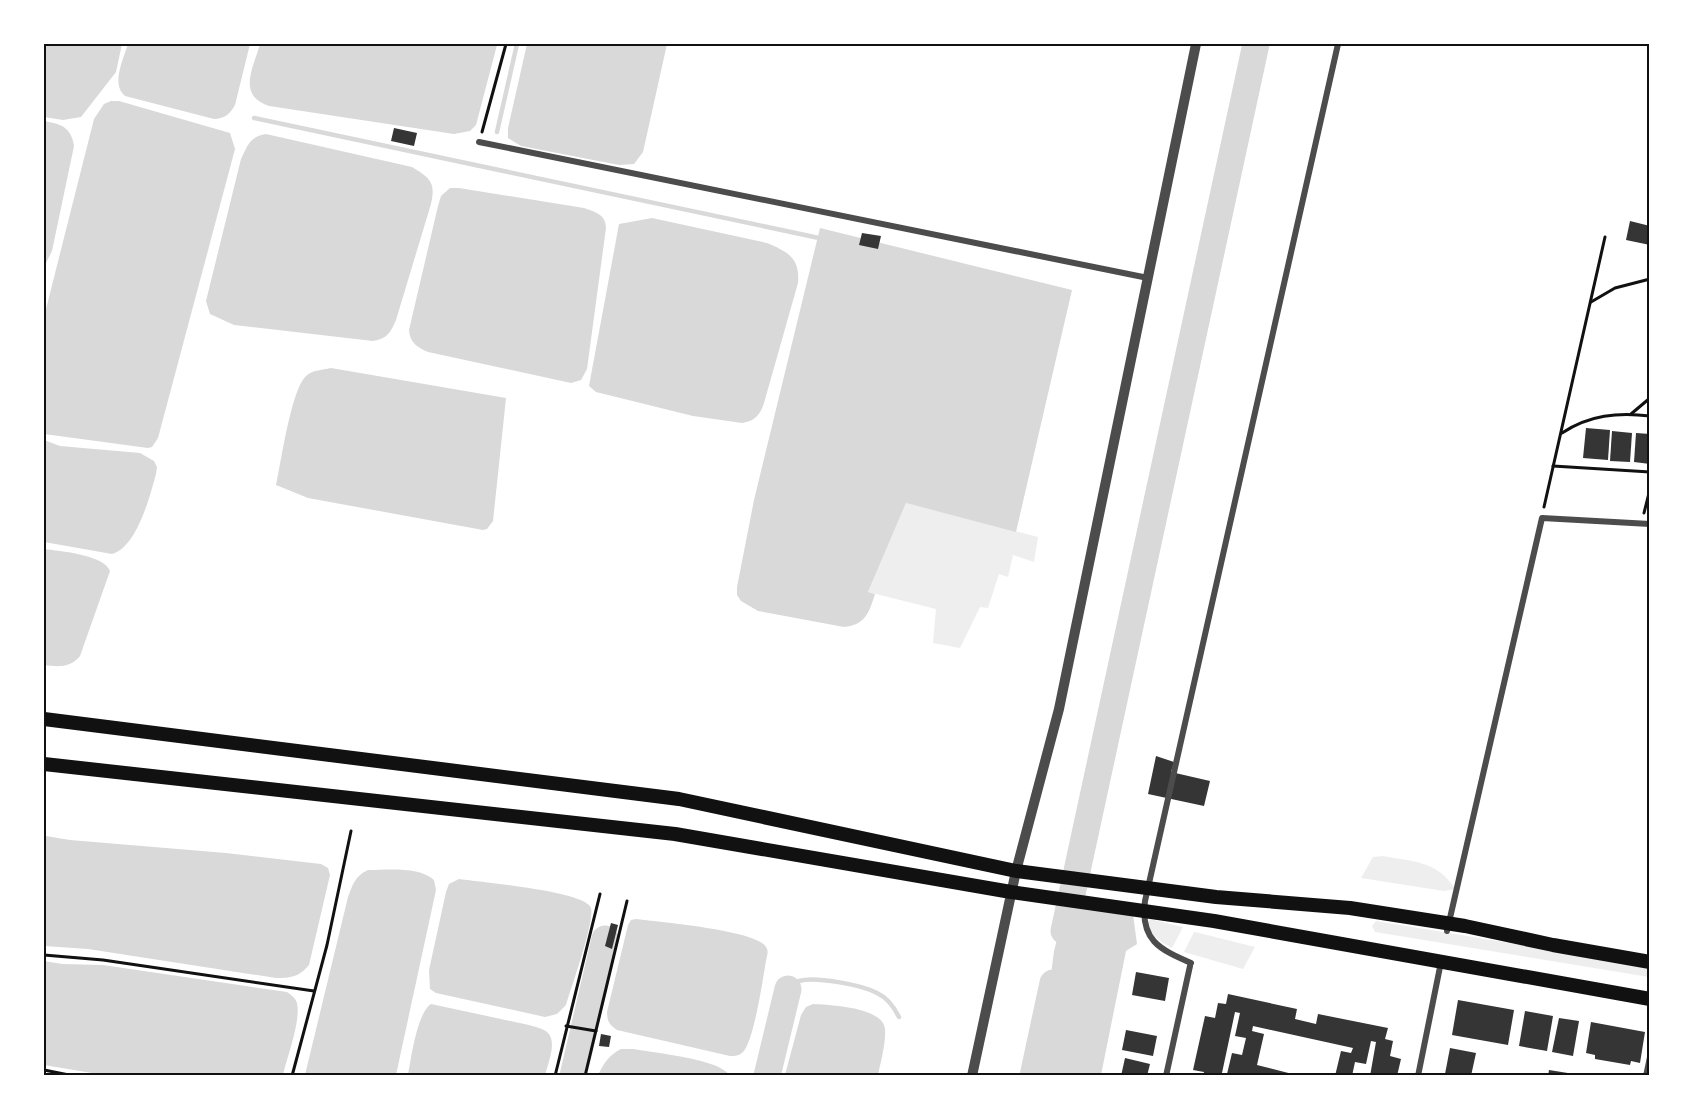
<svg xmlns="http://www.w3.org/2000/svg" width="1693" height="1119" viewBox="0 0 1693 1119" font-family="Overpass,sans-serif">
<rect width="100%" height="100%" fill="#fff"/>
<!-- green -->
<g fill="#eee">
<polygon points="906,503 1038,537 1034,562 1013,555 1008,577 999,574 988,608 980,607 960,648 933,643 936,609 868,592"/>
<path d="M 1383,856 C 1413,862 1437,860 1455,889 L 1444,891 L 1361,878 L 1373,857 Z"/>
<path d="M 1149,919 L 1183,927 L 1172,948 C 1160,941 1147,934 1149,919 Z"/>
<polygon points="1376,921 1649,966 1649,977 1375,932 1372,926"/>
<polygon points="1194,932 1195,932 1255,947 1243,969 1184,952"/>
</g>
<!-- water -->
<g fill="#d9d9d9">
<polygon points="44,44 122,44 116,72 81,117 63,120 44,117"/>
<path d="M 128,44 L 250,44 L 235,105 C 230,114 224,119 214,119 L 125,96 C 111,84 123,60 128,44 Z"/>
<path d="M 260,44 L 497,44 L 497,45 L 476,125 L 470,131 L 454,134 L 269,106 C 237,95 253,69 260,44 Z"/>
<polygon points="527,44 667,44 643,152 634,164 619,165 521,146 508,138 508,128"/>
<polygon points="111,101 119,101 230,133 235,149 158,438 152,447 148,448 44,434 44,317 94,119 104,104"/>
<path d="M 44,121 C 61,124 71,127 74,146 L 52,251 L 44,267 Z"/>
<path d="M 266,134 L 412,167 C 430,178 436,182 431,204 L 396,320 C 391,332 387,339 373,341 L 234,325 L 210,314 L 206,301 L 241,159 C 248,145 249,137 266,134 Z"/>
<path d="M 450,188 L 459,188 L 584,208 C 596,212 606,215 606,228 L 587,369 L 581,380 L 571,383 L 428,352 C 417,347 410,343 409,330 L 438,206 L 441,196 Z"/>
<path d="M 652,218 L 767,243 C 788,252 800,258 798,283 L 764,403 C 760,415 755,421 742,423 L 693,416 L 596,392 L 589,386 L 619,224 Z"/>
<path d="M 820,228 L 1072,290 L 1016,532 L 906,503 L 868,592 L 875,594 C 869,613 865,625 844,627 L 758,611 L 741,601 L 737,595 L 737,587 L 754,500 Z"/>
<path d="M 331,368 L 506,398 L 493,521 L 487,529 L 483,530 L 308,498 L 276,485 C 281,462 291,392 305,377 C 311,370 322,370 331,368 Z"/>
<path d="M 44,440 L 60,446 L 140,453 L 154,461 L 157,467 L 156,474 C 150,496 137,547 112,554 L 44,542 Z"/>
<path d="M 44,549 C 59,551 105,555 110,571 L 80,656 C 70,668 59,667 44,665 Z"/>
<path d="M 46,836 L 70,840 L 226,853 L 321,864 L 328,868 L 330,875 L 309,965 C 299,977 291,978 276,978 L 88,949 L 44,946 L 44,838 Z"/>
<path d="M 368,870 C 388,870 419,866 434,880 L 436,890 L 396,1075 L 305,1075 L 348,897 C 353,884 355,876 368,870 Z"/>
<path d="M 459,879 C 479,882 586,891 591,908 C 595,921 571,988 566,1005 L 557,1014 L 545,1017 L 436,993 L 430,989 L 429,970 L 446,892 L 449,884 Z"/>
<polygon points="1068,898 1132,907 1137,944 1126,951 1101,1075 1032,1076 1033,1068 1040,1061 1054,951"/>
<path d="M 636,919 C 658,922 757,930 766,947 C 769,951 767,956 766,961 C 763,978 754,1041 743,1052 C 739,1056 735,1056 730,1056 L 617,1030 C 610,1025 607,1022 607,1012 L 628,925 L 631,920 Z"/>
<path d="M 44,961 L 62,964 L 103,965 L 287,992 C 291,995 295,997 297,1003 C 301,1021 287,1057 283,1075 L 104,1075 L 44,1065 Z"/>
<path d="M 431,1004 L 529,1025 C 535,1027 543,1028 548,1033 C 557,1042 548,1064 545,1075 L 408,1075 C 411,1059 417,1013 431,1004 Z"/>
<path d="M 813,1004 C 830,1005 883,1007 885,1029 C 886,1043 881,1061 878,1075 L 785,1075 L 801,1015 L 806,1007 Z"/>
<path d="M 621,1049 L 634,1049 C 654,1053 720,1059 729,1075 L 598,1075 C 604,1063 609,1055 621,1049 Z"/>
</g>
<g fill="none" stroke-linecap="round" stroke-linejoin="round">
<!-- stream -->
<g stroke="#d9d9d9" stroke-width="4.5">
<polyline points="254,118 819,238"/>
<polyline points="497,132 517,44"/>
<path d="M 788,989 C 791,985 794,982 799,981 C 815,976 862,985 877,993 C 888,998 894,1007 899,1017"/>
</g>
<!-- river -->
<g stroke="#d9d9d9" stroke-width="27">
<polyline points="1064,931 1256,44"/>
<polyline points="573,1076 605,939"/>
<polyline points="767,1076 788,989"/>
<polyline points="1033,1076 1053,983"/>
</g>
</g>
<!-- building -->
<g fill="#353535" fill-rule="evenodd">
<polygon points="394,128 417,133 414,146 391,141"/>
<polygon points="1630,221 1650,226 1650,245 1626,240"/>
<polygon points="862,233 881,236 878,249 859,245"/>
<polygon points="1586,428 1610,430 1608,460 1583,458"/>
<polygon points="1612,431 1632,433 1630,462 1610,461"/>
<polygon points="1636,433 1650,434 1650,464 1634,462"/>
<polygon points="1156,756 1174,762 1171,772 1210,781 1204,806 1148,794"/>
<polygon points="611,923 618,925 612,949 605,946"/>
<polygon points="1136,972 1169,978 1165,1001 1132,995"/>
<path d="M 1228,994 L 1297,1009 L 1295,1019 L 1316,1024 L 1318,1014 L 1388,1028 L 1385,1039 L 1393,1041 L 1390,1056 L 1401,1059 L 1397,1076 L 1370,1076 L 1376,1042 L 1371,1041 L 1366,1064 L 1355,1062 L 1352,1076 L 1335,1076 L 1341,1051 L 1351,1053 L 1353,1048 L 1253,1026 L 1252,1031 L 1264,1034 L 1257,1065 L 1300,1076 L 1203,1076 L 1204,1072 L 1193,1070 L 1205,1016 L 1215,1018 L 1218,1003 L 1226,1004 ZM 1235,1012 L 1240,1013 L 1235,1036 L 1246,1038 L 1242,1055 L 1232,1053 L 1227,1074 L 1222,1073 Z"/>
<polygon points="1458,1000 1514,1010 1508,1045 1452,1035"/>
<polygon points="1525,1011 1553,1016 1547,1051 1519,1046"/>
<polygon points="1559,1018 1579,1021 1573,1056 1552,1052"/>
<polygon points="1591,1022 1645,1032 1640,1063 1631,1061 1630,1065 1595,1059 1595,1055 1586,1053"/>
<polygon points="1126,1030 1157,1036 1153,1056 1122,1050"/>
<polygon points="601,1034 611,1036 609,1047 599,1046"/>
<polygon points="1450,1048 1476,1053 1471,1076 1445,1074"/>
<polygon points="1125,1058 1150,1064 1147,1076 1121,1076"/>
<polygon points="1549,1070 1574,1074 1573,1076 1548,1076"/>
</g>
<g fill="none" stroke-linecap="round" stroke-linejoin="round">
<!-- path -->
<g stroke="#111" stroke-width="3">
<polyline points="482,132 506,44"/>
<polyline points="1591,302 1615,288 1650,279"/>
<polyline points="1631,414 1650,398"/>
<path d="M 1562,433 C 1589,415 1618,412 1650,416"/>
<polyline points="1553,466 1650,472"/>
<polyline points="1544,507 1605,237"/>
<polyline points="1644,513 1650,489"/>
<polyline points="44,955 103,960 314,991"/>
<polyline points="566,1026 596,1031"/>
<polyline points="44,1070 74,1076"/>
<polyline points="292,1076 327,945 351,831"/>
<polyline points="555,1076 600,894"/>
<polyline points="585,1076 627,901"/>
</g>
<!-- minor -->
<g stroke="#4c4c4c" stroke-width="6">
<polyline points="479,142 1148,278"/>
<polyline points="1447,931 1542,518 1650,524"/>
<path d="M 1191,963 C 1159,949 1140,940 1145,901 L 1338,44"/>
<polyline points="1166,1076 1190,966"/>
<polyline points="1418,1076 1441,962"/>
<polyline points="1646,1076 1650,1057"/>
</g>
<!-- tertiary -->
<polyline stroke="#4c4c4c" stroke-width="10" points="972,1076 1016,871 1059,709 1196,44"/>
<!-- trunk -->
<g stroke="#111" stroke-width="14">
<polyline points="44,719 679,799 1016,871 1216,897 1350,908 1465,926 1553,945 1650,962"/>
<polyline points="44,764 675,834 1011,892 1214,921 1650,999"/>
</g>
</g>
<!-- border -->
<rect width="1693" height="1119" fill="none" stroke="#ffffff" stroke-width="90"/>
<rect x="45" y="45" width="1603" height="1029" fill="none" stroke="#111" stroke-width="2"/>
</svg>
